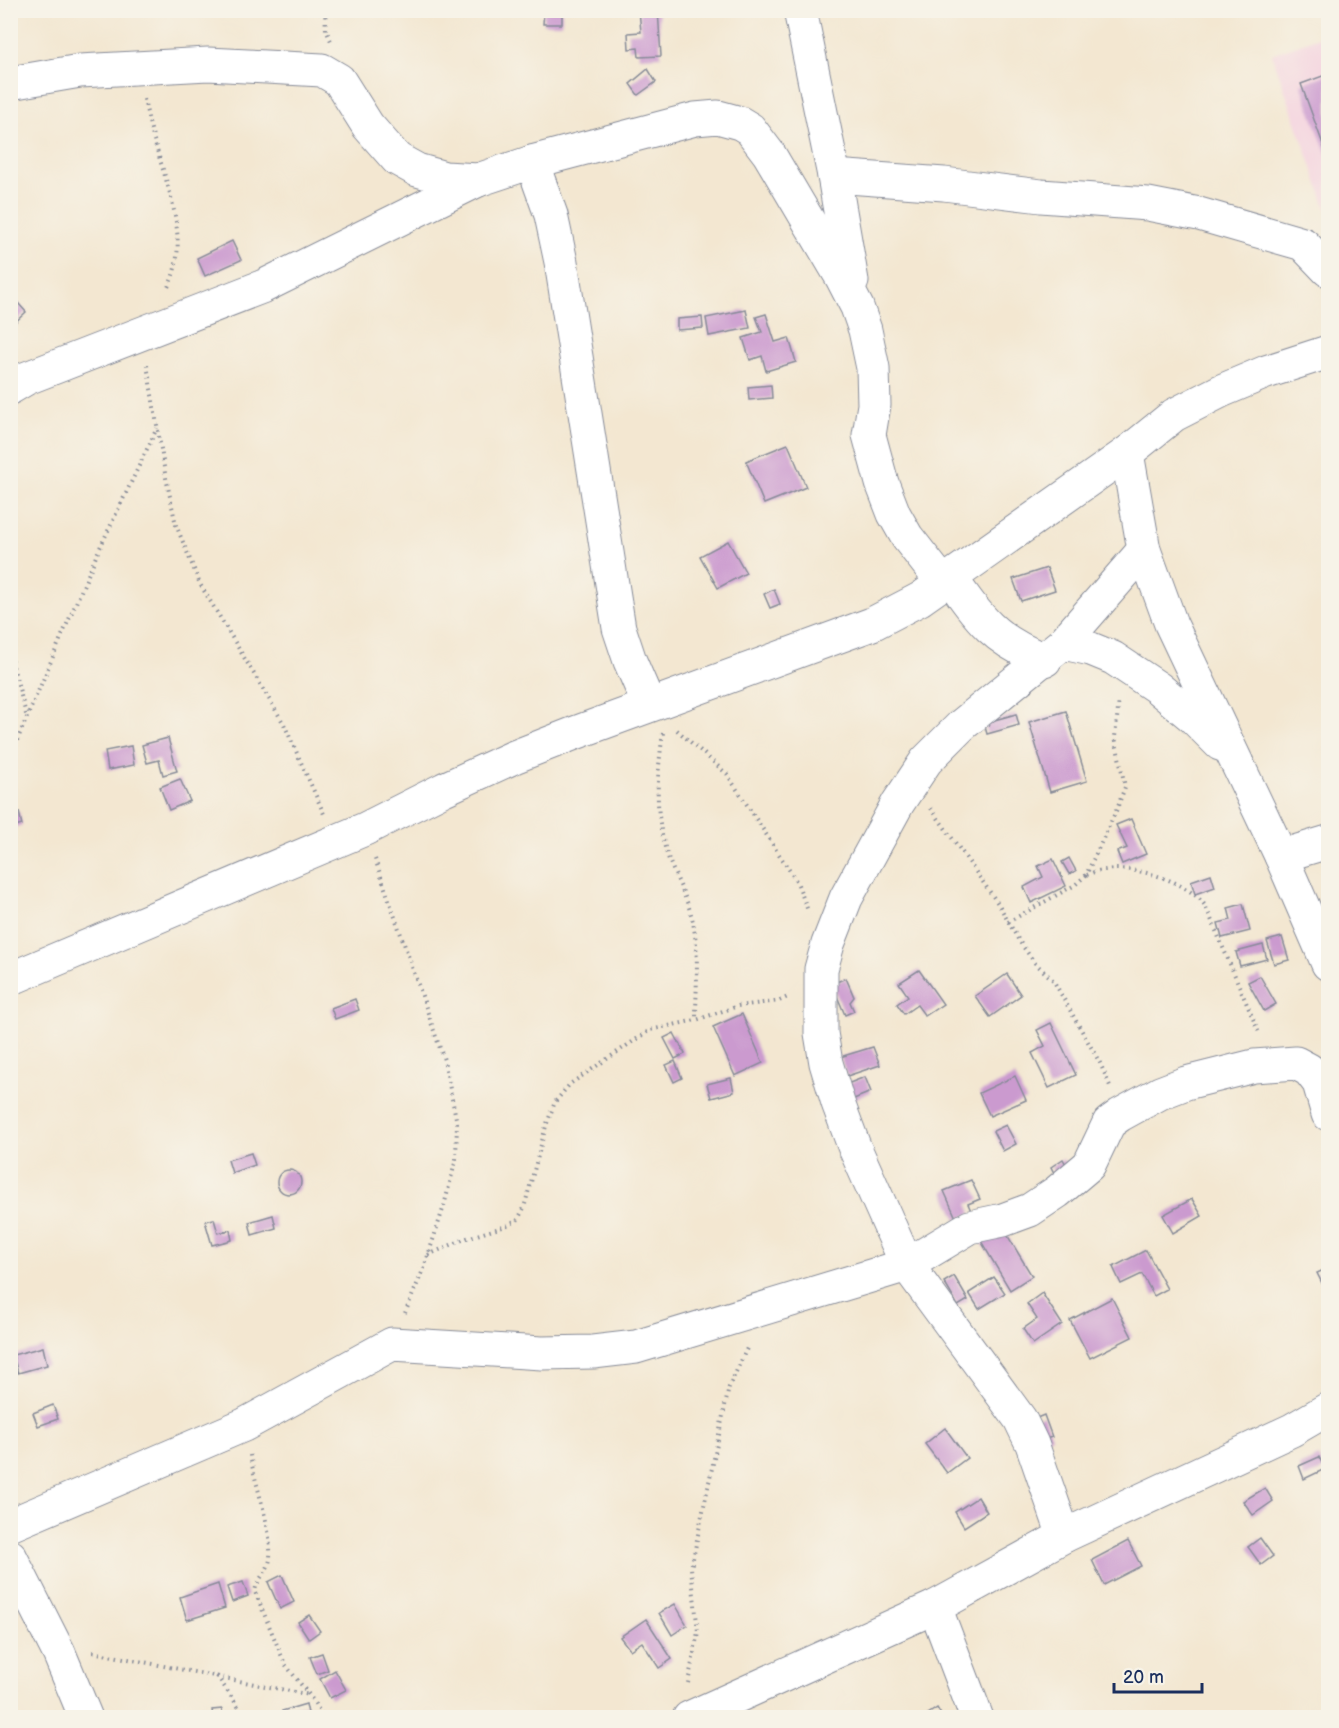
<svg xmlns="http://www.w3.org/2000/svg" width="1339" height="1728" viewBox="0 0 1339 1728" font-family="'Balsamiq Sans',sans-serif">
<rect width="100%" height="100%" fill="#f7f3e8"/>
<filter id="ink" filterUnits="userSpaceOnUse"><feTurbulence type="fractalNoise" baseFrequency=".0167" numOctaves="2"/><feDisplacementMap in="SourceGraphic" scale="12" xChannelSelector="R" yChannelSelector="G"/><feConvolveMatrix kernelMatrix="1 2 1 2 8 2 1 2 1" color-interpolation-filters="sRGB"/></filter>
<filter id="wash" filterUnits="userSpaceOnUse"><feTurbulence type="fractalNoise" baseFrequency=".008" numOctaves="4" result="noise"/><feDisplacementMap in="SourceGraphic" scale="24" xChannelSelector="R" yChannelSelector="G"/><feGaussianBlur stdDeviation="1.35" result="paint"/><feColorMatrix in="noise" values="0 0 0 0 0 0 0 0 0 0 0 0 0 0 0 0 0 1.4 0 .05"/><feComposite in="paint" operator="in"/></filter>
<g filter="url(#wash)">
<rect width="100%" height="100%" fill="#f3e7d1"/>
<!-- built -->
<polygon fill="#f4cfde" points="1328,34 1328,213 1272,54"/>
<g id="blocks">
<!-- building -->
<g fill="#cb9acf">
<polygon points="544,10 562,10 562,24 543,24"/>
<polygon points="639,10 658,10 661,56 639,57 638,48 629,49 628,33 641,32"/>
<polygon points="648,69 656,82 638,95 630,84"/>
<polygon points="1328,74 1328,158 1301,84"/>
<polygon points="232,241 241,260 205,276 197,258"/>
<polygon points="10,294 26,312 10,327"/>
<polygon points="746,310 750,328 709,336 706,318"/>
<polygon points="766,314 775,342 789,338 796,362 766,371 762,356 750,360 743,338 762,332 756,317"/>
<polygon points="702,317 703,328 677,330 677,319"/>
<polygon points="771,385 772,398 749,400 748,387"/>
<polygon points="788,444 806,487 764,504 746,461"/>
<polygon points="728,541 746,573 718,588 700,556"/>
<polygon points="1047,568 1055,590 1021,601 1013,579"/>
<polygon points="774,589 780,604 770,608 764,594"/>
<polygon points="1066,711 1087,781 1050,792 1029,722"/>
<polygon points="1016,714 1019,725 987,734 984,723"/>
<polygon points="168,738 177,771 163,775 159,760 147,763 142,745"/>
<polygon points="131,746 134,765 108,770 105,751"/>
<polygon points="180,779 190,801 169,810 160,787"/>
<polygon points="19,812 22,825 15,827 12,814"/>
<polygon points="1131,819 1146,854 1122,864 1117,852 1127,848 1116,825"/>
<polygon points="1069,858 1076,871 1069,874 1062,862"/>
<polygon points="1053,859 1066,886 1031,903 1024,887 1043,877 1038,866"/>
<polygon points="1211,874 1215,887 1195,894 1191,881"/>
<polygon points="1243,904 1250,931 1222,938 1218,923 1231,920 1228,908"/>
<polygon points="1282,937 1289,960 1274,964 1267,941"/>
<polygon points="1263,945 1267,959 1240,966 1236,952"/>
<polygon points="919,970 943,1004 925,1016 917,1005 904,1014 897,1004 908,996 899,983"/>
<polygon points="1007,974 1021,995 990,1017 975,996"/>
<polygon points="1260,976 1276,1004 1264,1011 1248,982"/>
<polygon points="846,978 854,997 850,1002 854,1011 845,1015 832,984"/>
<polygon points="355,999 359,1010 335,1019 331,1008"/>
<polygon points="742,1014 763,1063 735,1076 713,1027"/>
<polygon points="1051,1023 1076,1075 1049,1088 1032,1053 1045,1046 1037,1030"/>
<polygon points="674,1033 685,1054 675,1059 664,1038"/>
<polygon points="873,1047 880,1065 847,1076 840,1057"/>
<polygon points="675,1061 682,1078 674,1082 666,1065"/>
<polygon points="1015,1076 1026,1100 990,1116 979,1093"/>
<polygon points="865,1077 871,1092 849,1101 842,1086"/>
<polygon points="731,1078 734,1092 711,1098 707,1084"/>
<polygon points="1006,1125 1016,1144 1003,1151 993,1131"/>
<polygon points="251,1153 255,1165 232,1173 228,1160"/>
<polygon points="1063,1159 1068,1168 1055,1175 1051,1167"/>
<circle cx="289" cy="1182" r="12"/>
<polygon points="971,1180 980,1199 968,1204 972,1213 957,1220 944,1191"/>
<polygon points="1192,1199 1202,1216 1173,1233 1163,1215"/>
<polygon points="273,1215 276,1228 252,1235 249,1222"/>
<polygon points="214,1219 218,1233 230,1230 232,1240 212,1245 205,1221"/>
<polygon points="1003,1228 1032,1276 1010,1290 981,1241"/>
<polygon points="1146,1250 1167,1289 1154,1296 1142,1274 1121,1284 1113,1267"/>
<polygon points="1328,1268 1328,1295 1317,1273"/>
<polygon points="954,1276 968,1300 958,1306 944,1282"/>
<polygon points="994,1277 1005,1293 979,1309 969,1293"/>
<polygon points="1042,1293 1062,1324 1033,1344 1023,1329 1037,1319 1027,1304"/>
<polygon points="1112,1298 1132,1337 1090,1358 1070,1320"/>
<polygon points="43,1347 47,1365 18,1373 13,1355"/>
<polygon points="53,1405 58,1419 38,1426 33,1413"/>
<polygon points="1044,1415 1052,1437 1039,1441 1032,1420"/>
<polygon points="945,1428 967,1458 947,1473 925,1444"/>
<polygon points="1319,1457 1325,1469 1304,1479 1299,1466"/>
<polygon points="1265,1488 1273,1501 1253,1515 1243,1501"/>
<polygon points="978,1497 987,1512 964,1527 955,1512"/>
<polygon points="1260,1538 1273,1556 1261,1565 1248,1547"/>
<polygon points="1128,1541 1141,1566 1104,1585 1092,1560"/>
<polygon points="282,1575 294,1602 280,1609 268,1582"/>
<polygon points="243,1582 248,1596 232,1602 227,1587"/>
<polygon points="218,1584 225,1608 187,1620 180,1597"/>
<polygon points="675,1604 687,1625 672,1635 659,1613"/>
<polygon points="309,1615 320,1631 309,1639 298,1622"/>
<polygon points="646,1619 672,1659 659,1668 642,1642 630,1650 620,1637"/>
<polygon points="322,1653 328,1670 317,1674 310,1657"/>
<polygon points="335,1670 346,1690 330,1698 320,1679"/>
<polygon points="306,1704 309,1718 284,1718 282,1711"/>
<polygon points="937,1708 943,1718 922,1718"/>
<polygon points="222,1709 223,1718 213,1718 212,1710"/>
</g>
</g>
</g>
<g filter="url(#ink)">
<use href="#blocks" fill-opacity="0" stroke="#878b98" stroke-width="1.5"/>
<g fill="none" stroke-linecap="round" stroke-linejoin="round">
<defs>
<g id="minor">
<polyline points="800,10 834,176 852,281"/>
<polyline points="10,83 80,71 208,64 322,70 339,80 368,126 397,159 417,170 445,178 478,180 532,162 695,119 718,117 740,123 750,129 769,154 841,276 857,307 865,330 873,368 874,405 869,435 882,483 894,514 907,537 943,583"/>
<polyline points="532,162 551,215 561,262 619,628 630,661 649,705"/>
<polyline points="834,176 944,184 1041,196 1148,204 1199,214 1303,244 1328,270"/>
<polyline points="10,388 27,378 264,286 478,180"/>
<polyline points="1127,453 1144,550 1171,624 1281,856 1328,964"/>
<path d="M 950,577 C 980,620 995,641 1045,660"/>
<polyline points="1063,643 1091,649 1113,658 1158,688 1193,717 1220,744"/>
<polyline points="1281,856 1328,842"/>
<polyline points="10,979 365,829 444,789 514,757 575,733 872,624 920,599 1127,453 1174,415 1221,391 1266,372 1328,352"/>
<polyline points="10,1525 244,1425 392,1344 542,1353 593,1352 636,1347 907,1265 970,1227 1003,1220 1030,1210 1057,1192 1089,1165 1109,1123 1120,1115 1160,1093 1186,1083 1254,1066 1296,1063 1309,1070 1319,1083 1328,1114"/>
<polyline points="1064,1536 1032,1444 1020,1419 907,1265 854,1146 838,1103 826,1063 821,1033 821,969 828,944 846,898 898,803 926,761 962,725 1063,643 1144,550"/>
<polyline points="10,1556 59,1653 86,1718"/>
<polyline points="935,1607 977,1718"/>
<polyline points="689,1718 935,1607 1064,1536 1292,1430 1328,1409"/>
</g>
</defs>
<!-- minor casing -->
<use href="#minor" stroke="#878b98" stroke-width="35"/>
<!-- path -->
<g stroke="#878b98" stroke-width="4" stroke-dasharray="1.5 4.5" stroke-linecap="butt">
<polyline points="325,10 326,30 331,41"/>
<path d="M 144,99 C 147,113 150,127 154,140 C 167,186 192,243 167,289"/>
<polyline points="147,365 165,473 176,525 200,584 284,724 324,814"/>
<polyline points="10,655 27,718"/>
<polyline points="677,730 727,774 797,882 808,911"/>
<path d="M 663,733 C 657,775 654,809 666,851 C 674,877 690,900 694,928 C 699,958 696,990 696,1020"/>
<polyline points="10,757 97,554 157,428"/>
<polyline points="931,808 999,905 1019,941 1035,963 1053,980 1100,1063 1110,1086"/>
<polyline points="375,859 444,1060 457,1123 456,1159 444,1206 424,1268 405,1313"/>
<path d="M 1087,875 C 1092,873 1098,870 1105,870 C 1135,865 1189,881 1206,907 L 1259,1033"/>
<polyline points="1008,922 1075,885 1086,875 1116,811 1125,787 1115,737 1119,700"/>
<polyline points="428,1255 467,1238 503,1227 517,1221 524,1208 546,1126 555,1102 570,1084 650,1030 696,1020 738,1006 779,1001 790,996"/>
<path d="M 250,1455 C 255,1485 272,1528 270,1558 C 269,1572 256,1579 255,1592 L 285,1664 L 310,1696 L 324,1718"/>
<polyline points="93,1652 310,1695"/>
<polyline points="217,1676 246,1718"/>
<polyline points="688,1683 698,1632 691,1568 729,1387 748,1346"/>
</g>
<!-- minor -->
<use href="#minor" stroke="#fff" stroke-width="33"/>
</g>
</g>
<!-- margin -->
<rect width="1339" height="1728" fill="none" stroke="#f7f3e8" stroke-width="36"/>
<!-- scale -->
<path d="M1114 1683v9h88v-9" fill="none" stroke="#1b2f5e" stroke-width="3"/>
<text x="1123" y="1683" font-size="18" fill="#1b2f5e" stroke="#f7f3e8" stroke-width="4.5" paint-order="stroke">20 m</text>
</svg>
